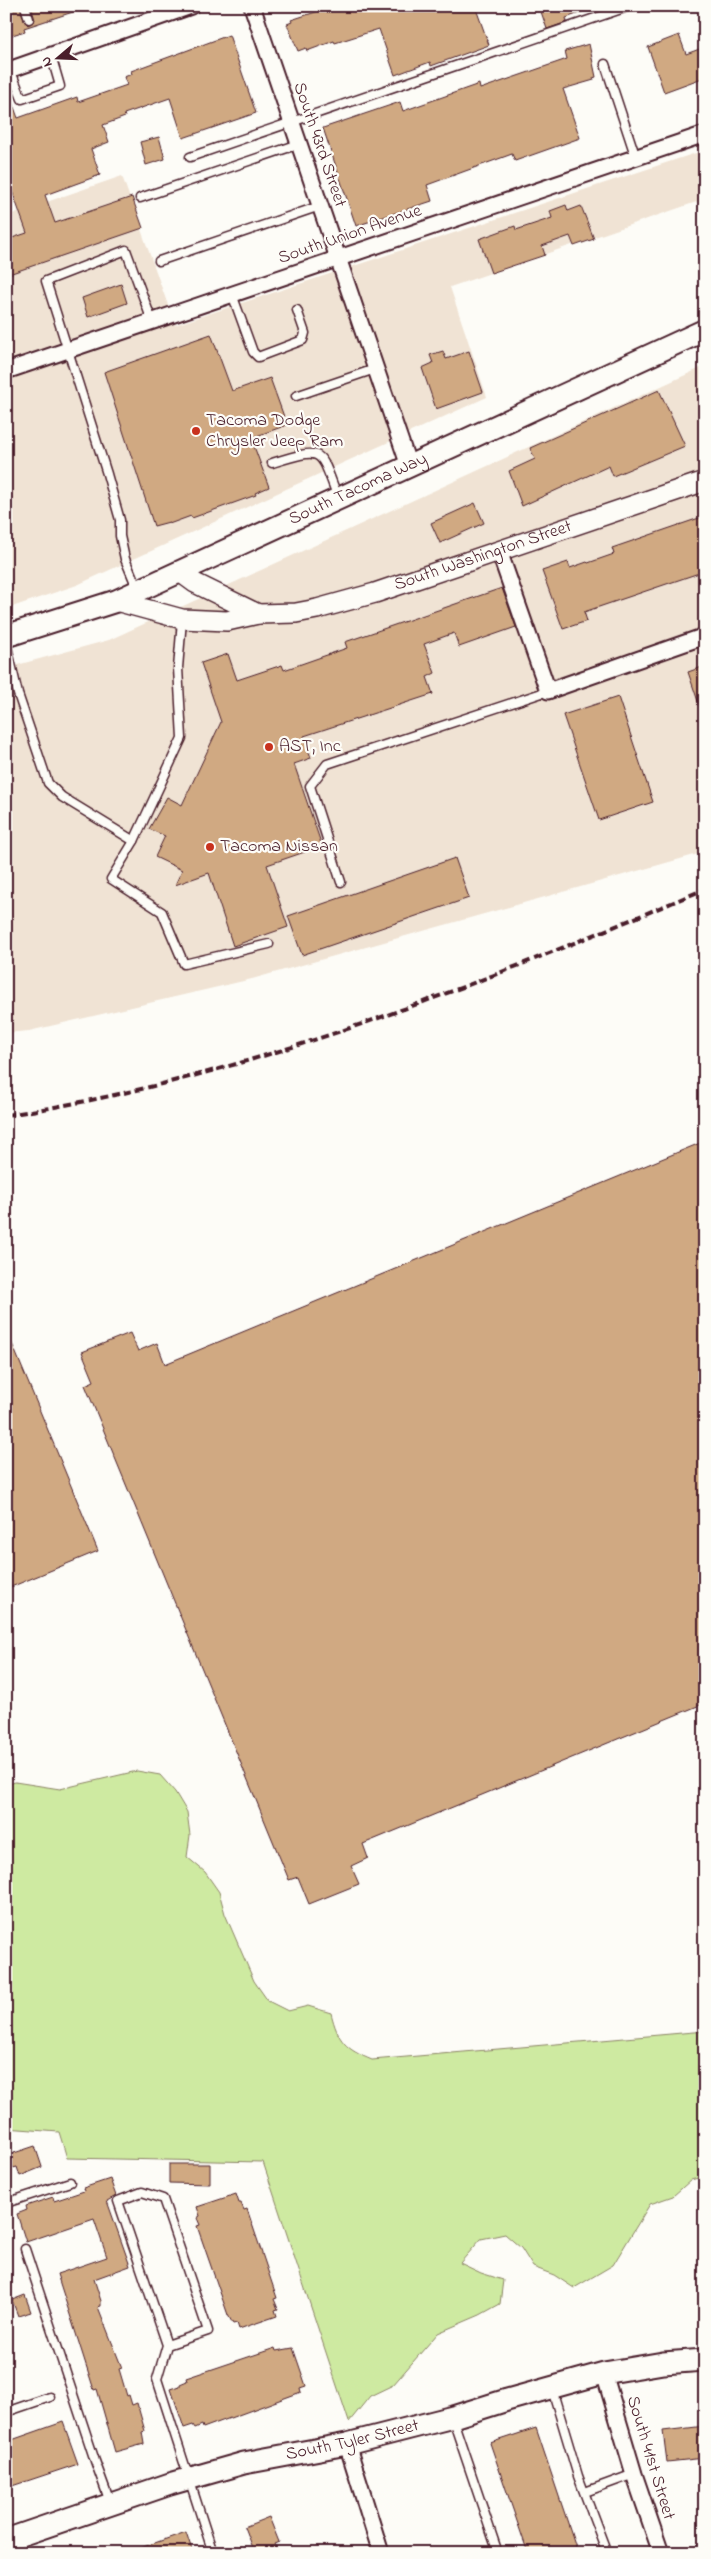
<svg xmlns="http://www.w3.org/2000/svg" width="711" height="2559" viewBox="0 0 711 2559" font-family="'Indie Flower',sans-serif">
<rect width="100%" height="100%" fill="#fdfcf7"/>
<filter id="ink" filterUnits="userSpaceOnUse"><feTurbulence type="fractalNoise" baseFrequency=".02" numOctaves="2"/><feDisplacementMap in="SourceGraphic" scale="10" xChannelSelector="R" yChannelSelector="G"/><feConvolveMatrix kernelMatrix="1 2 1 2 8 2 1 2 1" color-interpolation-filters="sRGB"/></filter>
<g filter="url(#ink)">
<!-- built -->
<g fill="#f0e3d4">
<polygon points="705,150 705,199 450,287 487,397 77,585 6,609 6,216 122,176 175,325"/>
<polygon points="705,366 705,852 252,979 29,1031 6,1033 6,668 109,640"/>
</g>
<!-- green -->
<path fill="#ceeaa1" stroke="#8c8466" d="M 137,1771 L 160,1775 L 175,1792 L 187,1812 L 190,1835 L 187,1857 L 205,1872 L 219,1892 L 225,1914 L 254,1981 L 268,2001 L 288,2011 L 308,2006 L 331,2013 C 338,2041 345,2049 372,2060 L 705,2031 L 705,2176 L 691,2180 L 673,2196 L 650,2204 L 613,2265 L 574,2288 L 554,2275 L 533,2267 L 521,2248 L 505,2234 L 481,2239 L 460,2263 L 481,2273 L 503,2280 L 500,2304 L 480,2315 L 438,2333 L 393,2385 L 370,2396 L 349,2422 L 263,2162 L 67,2158 L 59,2132 L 6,2128 L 6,1785 L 15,1782 L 60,1789 Z"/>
<!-- building -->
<g fill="#d0a982" stroke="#4a1f2b">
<polygon points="6,6 20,6 24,21 28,25 35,20 31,6 81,6 82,9 24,28 25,31 6,37"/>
<polygon points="334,6 475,6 489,45 431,66 430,62 395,75 379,29 335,43 334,41 307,51 306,48 298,51 287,24 292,22 291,20"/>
<polygon points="539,6 593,6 593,8 566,18 567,22 547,29"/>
<polygon points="229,35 256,113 183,138 170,98 124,114 125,117 103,125 109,142 91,149 100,175 45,195 55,223 132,197 143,228 6,275 6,240 27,233 6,174 6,92 8,91 18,118 77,97 78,102 127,85 124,77 132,74 131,71"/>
<polygon points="679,35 686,54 705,47 705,77 664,92 648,47"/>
<polygon points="589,44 596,77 593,78 594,80 563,89 580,138 515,161 512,154 427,185 432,201 356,226 323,128 400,102 403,111 479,84 480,89 567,59 565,51"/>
<polygon points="159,137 165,159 146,165 140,142"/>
<polygon points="566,205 568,211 581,206 594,239 574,246 570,236 542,246 545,255 491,273 479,239 515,226 516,230 552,218 550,211"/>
<polygon points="121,284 127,303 88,317 82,298"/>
<polygon points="211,334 232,391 270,378 287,425 251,438 269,487 255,493 256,495 192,518 191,516 169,524 169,522 154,526 104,372"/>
<polygon points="443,351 446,359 469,351 483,392 436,409 422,368 433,363 430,355"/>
<polygon points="659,390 685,446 613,476 609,466 522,506 509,471 535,459 530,448"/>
<polygon points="475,503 484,523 440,543 431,523"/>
<polygon points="705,516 705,571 584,612 587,621 563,629 542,571 568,562 570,568 587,562 588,563 614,554 612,548"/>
<polygon points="502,588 516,627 459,647 454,633 424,644 435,673 427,677 433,694 304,736 311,758 294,764 322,846 267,865 288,927 233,946 209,873 175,885 182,870 155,857 165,836 149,829 167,797 182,805 221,722 201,663 228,654 237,680 282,665 284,670 347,648 345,642"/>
<polygon points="705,666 705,712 702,713 688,672"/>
<polygon points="618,697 653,802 599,820 563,715"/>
<polygon points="455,858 469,898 302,955 288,916"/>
<polygon points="705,1141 705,1703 363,1844 368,1858 351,1866 359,1884 309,1904 298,1877 289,1880 85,1385 94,1381 82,1352 130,1333 138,1351 157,1343 165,1364"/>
<polygon points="6,1329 98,1551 6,1589"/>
<polygon points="35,2146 42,2167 20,2176 17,2167 13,2168 8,2155"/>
<polygon points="169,2164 210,2164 210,2184 169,2183"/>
<polygon points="110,2179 116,2196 107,2201 130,2266 94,2279 101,2301 101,2306 98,2307 122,2368 119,2369 127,2396 129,2395 132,2405 137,2403 145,2431 142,2432 144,2444 115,2452 97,2389 94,2390 57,2274 107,2257 94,2219 26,2242 17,2214 27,2210 26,2206 53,2197 54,2201 84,2191 83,2188"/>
<polygon points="236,2194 239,2203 241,2203 244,2210 247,2209 277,2298 274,2299 278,2309 275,2310 277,2316 239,2329 237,2323 233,2324 228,2315 197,2226 200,2225 197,2218 200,2216 197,2207"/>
<polygon points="25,2295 31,2312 18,2316 12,2300"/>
<polygon points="275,2348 276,2351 293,2348 306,2386 300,2388 301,2392 203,2428 202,2425 195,2428 193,2425 184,2428 171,2389 180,2386 180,2384 187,2381 186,2378"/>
<polygon points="63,2422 78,2464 6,2488 6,2442"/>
<polygon points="705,2426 705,2458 667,2462 663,2431"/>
<polygon points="536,2428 578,2553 528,2553 490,2443"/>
<polygon points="269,2517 279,2542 274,2544 276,2548 265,2553 254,2553 244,2527"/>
<polygon points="186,2532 193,2553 133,2553 132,2551"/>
</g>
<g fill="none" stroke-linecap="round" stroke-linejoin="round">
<defs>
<g id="service">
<polyline points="25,6 29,19"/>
<polyline points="605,64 636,158"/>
<polyline points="10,69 22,99 60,86 51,55"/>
<polyline points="190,157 630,6"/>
<polyline points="140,198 299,144"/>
<polyline points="159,261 320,206"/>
<polyline points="232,294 253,352 258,357 303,340 305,333 297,310"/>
<polyline points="296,396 375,369"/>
<path d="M 272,463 C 325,447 319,448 338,498"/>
<polyline points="138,590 125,559 120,536 120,520 107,474 46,281 126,250 152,321"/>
<polyline points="182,620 178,668 182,738 134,841 111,879 162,912 184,964 269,944"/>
<polyline points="6,642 18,694 48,783 62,797 134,841"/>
<polyline points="341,882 310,786 327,764 548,691"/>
<polyline points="6,2203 70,2182"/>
<polyline points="25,2249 95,2461 110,2502"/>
<polyline points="167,2345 118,2201 142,2192 163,2199 208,2331 167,2345 157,2379 213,2553"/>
<polyline points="552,2389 578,2476 607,2553"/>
<polyline points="6,2412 50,2397"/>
<polyline points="453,2420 498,2553"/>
<polyline points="585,2492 634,2474"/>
</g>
<g id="minor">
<polyline points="252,6 409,466"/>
<polyline points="6,71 191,6"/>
<polyline points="6,371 705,134"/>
<polyline points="499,551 548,691 705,636"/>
<polyline points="604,2373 634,2474 661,2553"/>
<polyline points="347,2444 381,2553"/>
</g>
<g id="tertiary">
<polyline points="180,572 195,583 258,614"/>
<path id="s1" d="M 116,601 L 182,619 L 227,621 L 258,614 L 296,613 L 317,609 L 375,593 L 705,481"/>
</g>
<g id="secondary">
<path id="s2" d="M 6,636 L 116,601 L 705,330"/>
<path id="s3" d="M 6,2540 L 170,2484 L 244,2463 L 347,2444 L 453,2417 L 507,2400 L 604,2373 L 663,2363 L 705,2360"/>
</g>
</defs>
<!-- service casing -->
<use href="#service" stroke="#4a1f2b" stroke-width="11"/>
<!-- minor casing -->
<use href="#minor" stroke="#4a1f2b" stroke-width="19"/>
<!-- tertiary casing -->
<use href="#tertiary" stroke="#4a1f2b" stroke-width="22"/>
<!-- secondary casing -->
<use href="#secondary" stroke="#4a1f2b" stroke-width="25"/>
<!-- service -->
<use href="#service" stroke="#fdfcf7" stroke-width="8"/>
<!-- minor -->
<use href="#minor" stroke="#fdfcf7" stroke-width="15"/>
<!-- tertiary -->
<use href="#tertiary" stroke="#fdfcf7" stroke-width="19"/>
<!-- secondary -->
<use href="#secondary" stroke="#fdfcf7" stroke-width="21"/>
<!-- rail -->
<path stroke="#4a1f2b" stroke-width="4" stroke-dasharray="8 4" stroke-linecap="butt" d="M 6,1115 C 250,1079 479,983 705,889"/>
</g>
</g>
<!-- markers -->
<g fill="#c8321e" stroke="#fdfcf7" stroke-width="2">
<circle cx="196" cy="431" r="5"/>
<circle cx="269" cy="747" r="5"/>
<circle cx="210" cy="847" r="5"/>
</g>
<g text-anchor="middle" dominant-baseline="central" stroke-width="4.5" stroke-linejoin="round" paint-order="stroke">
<!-- street labels -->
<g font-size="18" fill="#4a1f2b" stroke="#fdfcf7">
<text transform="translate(319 145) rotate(71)">South 43rd Street</text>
<text transform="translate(350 235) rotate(-19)">South Union Avenue</text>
<text stroke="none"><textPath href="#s2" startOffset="382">South Tacoma Way</textPath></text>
<text stroke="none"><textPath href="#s1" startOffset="379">South Washington Street</textPath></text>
<text stroke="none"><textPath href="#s3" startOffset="361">South Tyler Street</textPath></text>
<text transform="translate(650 2458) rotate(73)">South 41st Street</text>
</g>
<!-- poi labels -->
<g font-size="18" fill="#4a1f2b" stroke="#fdfcf7" text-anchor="start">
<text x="206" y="421">Tacoma Dodge<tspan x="206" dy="21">Chrysler Jeep Ram</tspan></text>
<text x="279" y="747">AST, Inc</text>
<text x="220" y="847">Tacoma Nissan</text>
</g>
</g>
<!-- margin -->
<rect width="711" height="2559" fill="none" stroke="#fdfcf7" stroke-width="25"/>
<rect x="12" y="12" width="686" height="2534" fill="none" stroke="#4a1f2b" stroke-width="2" filter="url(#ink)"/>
<!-- north arrow -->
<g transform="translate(58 58) rotate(251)" stroke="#fdfcf7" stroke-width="4" paint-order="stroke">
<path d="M0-4L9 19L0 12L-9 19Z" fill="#4a1f2b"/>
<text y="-8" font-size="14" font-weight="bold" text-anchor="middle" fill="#4a1f2b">N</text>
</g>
</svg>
